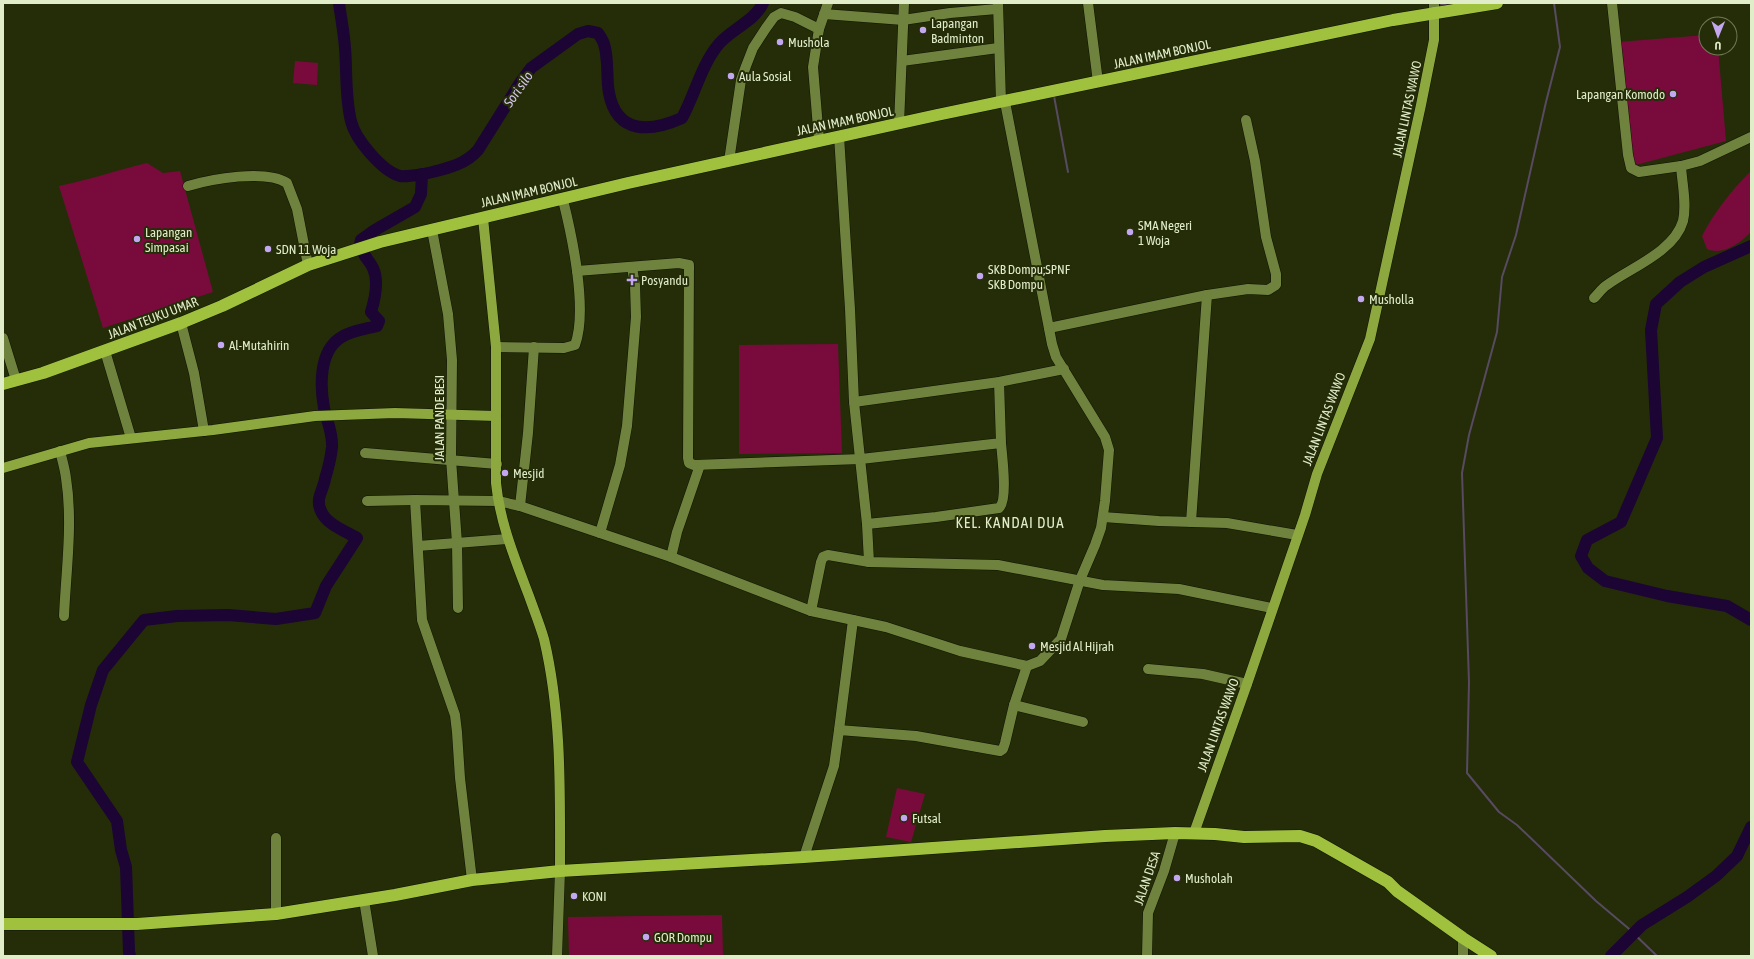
<svg xmlns="http://www.w3.org/2000/svg" width="1754" height="959" viewBox="0 0 1754 959" font-family="'Asap Condensed',sans-serif">
<rect width="100%" height="100%" fill="#242d08"/>
<!-- green -->
<g fill="#790b3c">
<polygon points="1706,35 1706,48 1718,48 1726,141 1632,166 1618,42"/>
<polygon points="295,61 318,63 317,85 293,83"/>
<path d="M 147,163 L 163,173 L 180,171 L 213,292 L 103,328 L 59,186 C 89,180 117,170 147,163 Z"/>
<path d="M 1751,171 L 1751,232 C 1740,243 1723,256 1707,249 L 1702,236 C 1715,211 1731,191 1751,171 Z"/>
<polygon points="838,344 842,453 739,454 739,345"/>
<polygon points="897,788 925,794 911,842 886,837"/>
<polygon points="722,915 723,956 569,956 568,917"/>
</g>
<g fill="none" stroke-linecap="round" stroke-linejoin="round">
<!-- stream -->
<g stroke="#574a61" stroke-width="2">
<polyline points="1554,3 1560,47 1546,102 1516,235 1502,277 1497,332 1469,435 1462,473 1469,682 1467,773 1499,812 1517,825 1596,901 1628,928 1657,956"/>
<polyline points="1441,5 1450,3"/>
<polyline points="1054,96 1068,172"/>
</g>
<!-- river -->
<g stroke="#1c0434" stroke-width="12">
<path d="M 339,3 C 341,18 344,33 345,48 C 347,72 345,97 351,121 C 355,139 382,171 400,176 C 406,177 417,175 424,174 C 444,169 464,166 478,150 L 520,83 L 531,68 L 578,34 L 588,31 L 598,33 C 600,36 603,40 604,44 C 609,59 606,78 609,93 C 617,135 651,132 682,118 C 695,94 701,66 718,45 C 730,30 755,21 763,3"/>
<polyline points="1751,246 1704,267 1680,282 1656,304 1651,330 1657,438 1621,522 1587,540 1581,556 1588,568 1605,581 1667,596 1727,606 1751,620"/>
<path d="M 130,956 L 129,952 L 126,867 L 121,850 L 117,821 L 77,762 L 91,705 L 103,670 L 144,620 L 177,616 L 228,615 L 276,619 L 315,613 L 326,586 L 357,538 C 345,531 326,524 321,511 C 315,499 323,491 325,479 C 328,469 331,457 332,447 C 333,434 327,421 324,408 C 320,386 319,352 340,338 C 349,331 366,329 377,326 L 379,321 L 371,312 C 375,299 379,281 373,268 C 368,258 363,257 360,244 L 361,240 L 375,230 L 415,207 L 421,194 L 422,174"/>
<polyline points="1611,956 1642,925 1687,897 1716,876 1737,856 1751,827"/>
</g>
<defs>
<g id="minor">
<polyline points="998,3 1001,102"/>
<polyline points="1088,3 1098,82"/>
<polyline points="1612,3 1628,155 1631,168 1639,172 1681,166 1700,161 1751,137"/>
<polyline points="1434,12 1434,3"/>
<polyline points="824,14 903,20 950,13 997,9"/>
<polyline points="902,61 998,48"/>
<polyline points="899,124 904,3"/>
<polyline points="839,136 850,309 854,402 867,524 869,562"/>
<polyline points="819,140 813,67 819,29 828,3"/>
<polyline points="729,161 741,80 746,66 753,48 766,28 774,17 781,13 795,17 819,29"/>
<path d="M 188,186 C 211,179 266,169 287,183 L 297,209 L 308,265"/>
<polyline points="432,230 448,314 452,360 451,459 457,543 458,608"/>
<polyline points="577,271 679,263 689,265 688,458 689,463 694,465 861,459 1001,443 999,382"/>
<path d="M 1594,298 C 1598,294 1602,288 1607,285 C 1630,268 1674,252 1683,221 C 1687,204 1682,183 1681,166"/>
<polyline points="181,323 194,373 204,431"/>
<polyline points="1049,328 1207,295 1248,289 1268,290 1276,285 1276,274 1266,237 1255,161 1246,120"/>
<polyline points="3,338 16,380"/>
<path d="M 496,347 L 564,348 L 575,345 C 588,310 572,236 563,200"/>
<polyline points="105,351 131,438"/>
<polyline points="854,402 999,382 1064,369"/>
<path d="M 60,451 C 62,459 65,469 66,478 C 73,523 66,571 64,616"/>
<polyline points="365,453 497,464"/>
<polyline points="367,501 415,500"/>
<polyline points="520,506 528,433 534,347"/>
<polyline points="1103,517 1159,521 1227,523 1297,535"/>
<polyline points="1191,522 1207,295"/>
<path d="M 867,524 L 936,517 L 999,508 C 1008,501 1002,455 1001,443"/>
<polyline points="600,533 620,465 627,426 636,317 635,285 632,267"/>
<polyline points="418,546 507,539"/>
<polyline points="671,557 677,532 700,465"/>
<polyline points="811,611 821,562 823,557 828,555 869,562 998,565 1103,585 1179,589 1272,608"/>
<polyline points="1148,669 1203,674 1247,684"/>
<polyline points="1014,705 1083,722"/>
<polyline points="839,730 853,620"/>
<polyline points="276,838 276,914"/>
<polyline points="804,857 834,766 839,730 916,736 1000,751 1003,749 1005,743 1014,705 1027,666"/>
<polyline points="472,880 460,778 457,732 455,715 422,620 415,500 498,501 520,506 671,557 811,611 886,627 960,651 1027,666 1040,661 1061,639 1080,580 1095,545 1101,528 1105,501 1109,450 1105,437 1056,357 1052,344 1005,102"/>
<polyline points="364,900 373,956"/>
<polyline points="1463,938 1463,956"/>
<polyline points="557,956 560,871"/>
<polyline points="1147,956 1148,913 1164,871 1175,833"/>
</g>
<g id="major">
<path d="M 483,218 L 496,347 L 496,483 C 500,523 515,559 529,596 C 534,610 540,625 544,639 C 562,715 560,794 560,871"/>
<polyline points="3,468 89,443 213,430 315,416 395,413 496,416"/>
<polyline points="1194,833 1247,684 1305,515 1317,474 1370,339 1421,105 1434,40 1434,12"/>
</g>
<g id="highway">
<polyline points="3,384 43,373 181,323 222,306 308,265 380,242 628,183 937,115 1393,20 1497,3"/>
<polyline points="3,924 137,924 276,914 395,895 472,880 560,871 804,857 1105,836 1175,833 1215,834 1244,837 1300,836 1316,841 1388,882 1397,891 1463,938 1491,956"/>
</g>
</defs>
<!-- minor casing -->
<use href="#minor" stroke="#0f1402" stroke-width="11"/>
<!-- major casing -->
<use href="#major" stroke="#0f1402" stroke-width="11"/>
<!-- highway casing -->
<use href="#highway" stroke="#0f1402" stroke-width="13"/>
<!-- minor -->
<use href="#minor" stroke="#6f823e" stroke-width="10"/>
<!-- major -->
<use href="#major" stroke="#8ca83e" stroke-width="10"/>
<!-- highway -->
<use href="#highway" stroke="#a0c13e" stroke-width="12"/>
</g>
<!-- markers -->
<g fill="#c4a7f1" stroke="#242d08" stroke-width="1.5">
<circle cx="923" cy="30" r="4"/>
<circle cx="780" cy="42" r="4"/>
<circle cx="731" cy="76" r="4"/>
<circle cx="1673" cy="94" r="4"/>
<circle cx="1130" cy="232" r="4"/>
<circle cx="137" cy="239" r="4"/>
<circle cx="268" cy="249" r="4"/>
<circle cx="980" cy="276" r="4"/>
<path d="M630 274h4v4h4v4h-4v4h-4v-4h-4v-4h4z"/>
<circle cx="1361" cy="299" r="4"/>
<circle cx="221" cy="345" r="4"/>
<circle cx="505" cy="473" r="4"/>
<circle cx="1032" cy="646" r="4"/>
<circle cx="904" cy="818" r="4"/>
<circle cx="1177" cy="878" r="4"/>
<circle cx="574" cy="896" r="4"/>
<circle cx="646" cy="937" r="4"/>
</g>
<g text-anchor="middle" dominant-baseline="central" stroke-width="4" stroke-linejoin="round" paint-order="stroke">
<!-- poi labels -->
<g font-size="13" fill="#e1ecc9" stroke="#242d08" text-anchor="start">
<text x="931" y="23">Lapangan<tspan x="931" dy="15">Badminton</tspan></text>
<text x="788" y="42">Mushola</text>
<text x="739" y="76">Aula Sosial</text>
<text x="1665" y="94" text-anchor="end">Lapangan Komodo</text>
<text x="1138" y="225">SMA Negeri<tspan x="1138" dy="15">1 Woja</tspan></text>
<text x="145" y="232">Lapangan<tspan x="145" dy="15">Simpasai</tspan></text>
<text x="276" y="249">SDN 11 Woja</text>
<text x="988" y="269">SKB Dompu;SPNF<tspan x="988" dy="15">SKB Dompu</tspan></text>
<text x="641" y="280">Posyandu</text>
<text x="1369" y="299">Musholla</text>
<text x="229" y="345">Al-Mutahirin</text>
<text x="513" y="473">Mesjid</text>
<text x="1040" y="646">Mesjid Al Hijrah</text>
<text x="912" y="818">Futsal</text>
<text x="1185" y="878">Musholah</text>
<text x="582" y="896">KONI</text>
<text x="654" y="937">GOR Dompu</text>
</g>
<!-- street labels -->
<g font-size="13" fill="#e1ecc9" stroke="#242d08">
<text transform="translate(1162 54) rotate(-12)">JALAN IMAM BONJOL</text>
<text transform="translate(1407 109) rotate(-78)">JALAN LINTAS WAWO</text>
<text transform="translate(845 121) rotate(-12)">JALAN IMAM BONJOL</text>
<text transform="translate(529 192) rotate(-13)">JALAN IMAM BONJOL</text>
<text transform="translate(153 318) rotate(-21)">JALAN TEUKU UMAR</text>
<text transform="translate(439 418) rotate(-90)">JALAN PANDE BESI</text>
<text transform="translate(1324 419) rotate(-69)">JALAN LINTAS WAWO</text>
<text transform="translate(1218 725) rotate(-70)">JALAN LINTAS WAWO</text>
<text transform="translate(1147 878) rotate(-71)">JALAN DESA</text>
</g>
<!-- water labels -->
<g font-size="14" font-style="italic" fill="#d8c5f6" stroke="#242d08">
<text transform="translate(518 89) rotate(-55)">Sori silo</text>
</g>
<!-- quarter labels -->
<g font-size="15" letter-spacing="1" fill="#e1ecc9" stroke="#242d08">
<text x="1010" y="522">KEL. KANDAI DUA</text>
</g>
</g>
<!-- border -->
<rect width="1754" height="959" fill="none" stroke="#e1ecc9" stroke-width="8"/>
<!-- north arrow -->
<g transform="translate(1718 36) rotate(181)"><circle r="19" fill="#242d08" stroke="#707955"/>
<path d="M0-3L7 15L0 10L-7 15Z" fill="#c4a7f1"/>
<text y="-6" font-size="11" font-weight="bold" text-anchor="middle" fill="#e1ecc9">U</text>
</g>
</svg>
